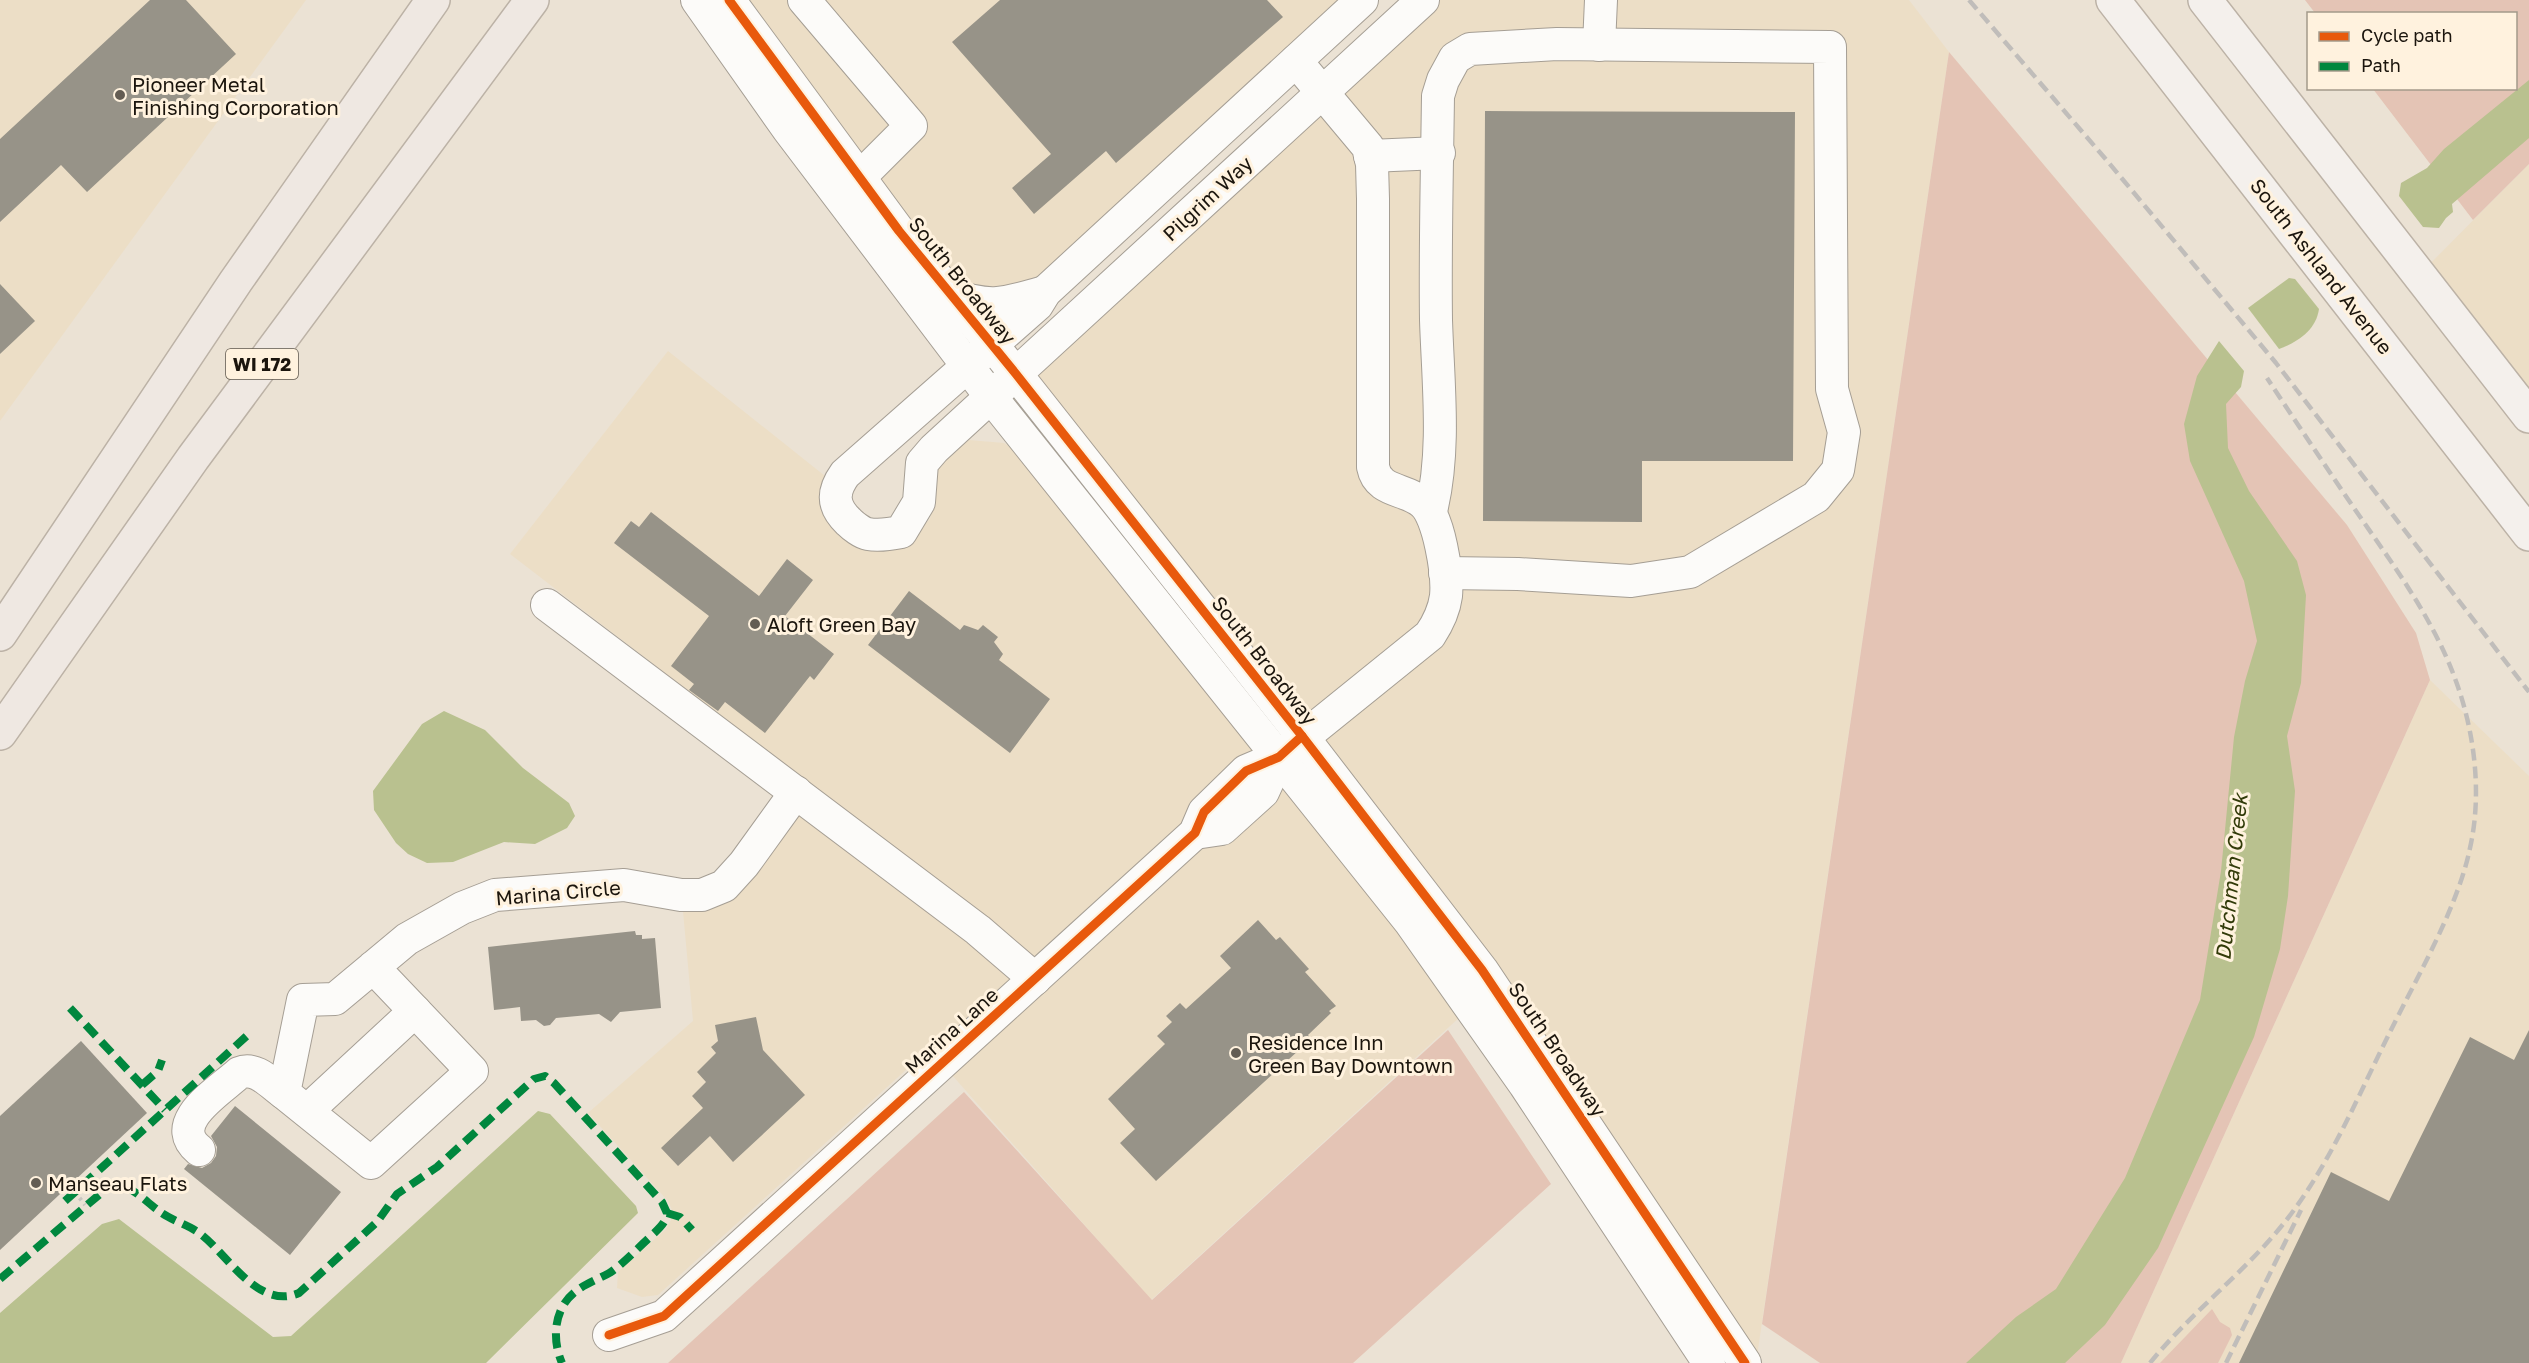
<svg xmlns="http://www.w3.org/2000/svg" width="2529" height="1363" viewBox="0 0 2529 1363" font-family="'Golos Text',sans-serif">
<rect width="100%" height="100%" fill="#ebe2d4"/>
<!-- built -->
<g fill="#ecdec6">
<polygon points="0,0 306,0 0,421"/>
<polygon points="729,0 1362,0 993,345"/>
<polygon points="1423,0 1909,0 1949,52 1756,1363 1016,374"/>
<polygon points="2529,164 2529,416 2420,274"/>
<polygon points="668,351 825,476 829,516 903,544 930,519 937,489 936,470 944,458 969,440 1004,443 1024,456 1323,826 1461,1016 1151,1300 929,1049 658,1295 642,1297 617,1288 618,1272 666,1229 671,1220 672,1210 668,1201 588,1113 693,1021 683,911 699,911 717,906 746,886 816,789 510,554"/>
<polygon points="2430,680 2529,776 2529,1363 2121,1363"/>
</g>
<!-- green -->
<g fill="#e4c4b5">
<polygon points="2305,0 2529,0 2529,164 2473,220 2373,89 2516,88 2516,14 2315,13"/>
<polygon points="1949,52 2347,525 2416,633 2430,680 2121,1363 1820,1363 1762,1324"/>
<polygon points="1448,1030 1551,1184 1353,1363 668,1363 964,1092 1152,1300"/>
<polygon points="2212,1309 2220,1322 2230,1328 2232,1335 2218,1363 2160,1363"/>
</g>
<!-- water -->
<g fill="#b9c18f">
<polygon points="2529,80 2529,138 2452,204 2453,212 2446,218 2439,228 2423,227 2399,196 2401,183 2427,168 2444,149"/>
<path d="M 2289,278 L 2295,279 L 2319,309 C 2316,330 2298,342 2279,349 L 2248,308 Z"/>
<polygon points="2219,341 2244,371 2241,387 2226,404 2228,448 2249,491 2297,561 2306,595 2301,683 2287,736 2295,791 2288,896 2280,949 2254,1037 2158,1248 2105,1325 2065,1363 1966,1363 2016,1317 2056,1289 2125,1178 2200,1000 2221,871 2234,737 2245,681 2257,641 2244,581 2190,461 2184,424 2197,376"/>
<polygon points="444,711 485,730 523,768 569,803 575,816 567,828 535,844 504,842 453,862 427,863 408,854 396,843 374,810 373,791 422,724"/>
<polygon points="538,1111 550,1114 636,1206 638,1213 486,1363 0,1363 0,1313 102,1224 119,1219 273,1337 291,1336"/>
</g>
<!-- building -->
<g fill="#979388">
<polygon points="150,0 186,0 236,54 87,192 61,165 0,222 0,139"/>
<polygon points="1000,0 1267,0 1283,17 1116,163 1106,151 1034,214 1012,188 1051,154 952,42"/>
<polygon points="1485,111 1795,112 1793,461 1642,461 1642,522 1483,521"/>
<polygon points="0,284 35,321 0,354"/>
<polygon points="651,512 759,596 787,559 813,580 785,616 834,654 814,680 810,676 765,733 725,702 718,711 689,690 694,684 671,666 709,616 614,543 631,521 639,527"/>
<polygon points="909,591 960,630 964,625 978,630 983,625 998,637 994,642 1003,654 999,660 1050,699 1010,753 868,645"/>
<polygon points="1258,920 1276,940 1280,937 1309,969 1305,972 1336,1006 1329,1011 1331,1013 1308,1035 1311,1039 1156,1181 1120,1143 1135,1129 1108,1099 1165,1044 1157,1036 1172,1022 1166,1016 1180,1003 1186,1009 1231,968 1220,956"/>
<polygon points="635,931 636,935 642,935 642,939 655,938 661,1008 620,1012 611,1022 599,1014 556,1018 550,1025 544,1026 536,1020 521,1021 520,1007 494,1010 488,947"/>
<polygon points="756,1017 763,1050 805,1095 733,1162 710,1136 678,1166 661,1148 703,1108 692,1096 706,1082 697,1072 716,1053 711,1047 718,1041 715,1025"/>
<polygon points="2529,1030 2529,1363 2239,1363 2331,1172 2389,1201 2470,1037 2514,1060"/>
<polygon points="81,1041 147,1113 0,1250 0,1116"/>
<polygon points="235,1106 341,1192 290,1255 184,1169 188,1164 202,1168 211,1163 216,1156 217,1147 211,1136"/>
</g>
<g fill="none" stroke-linecap="round" stroke-linejoin="round">
<defs>
<g id="minor">
<polyline points="697,0 788,129 991,397 1410,922 1525,1085 1709,1363"/>
<polyline points="729,0 899,231 1016,374 1302,736 1482,970 1745,1363"/>
<polyline points="804,0 911,126 860,177"/>
<path d="M 1362,0 L 1045,292 L 1037,305 L 845,474 C 832,492 832,506 849,522 C 853,526 862,533 868,534 C 879,536 891,534 901,532 L 919,502 L 922,463 L 934,449 L 1423,0"/>
<polyline points="1599,45 1601,0"/>
<polyline points="1370,156 1439,153"/>
<path d="M 951,295 C 994,309 1004,303 1045,292"/>
<path d="M 1431,511 C 1446,450 1438,383 1436,320 C 1435,246 1437,171 1438,96 L 1443,80 L 1455,58 L 1470,49 L 1557,44 L 1830,47 L 1832,389 L 1844,432 L 1838,470 L 1816,497 L 1690,572 L 1631,581 L 1518,574 L 1445,573"/>
<polyline points="547,605 978,930 1035,979"/>
<polyline points="1195,833 1222,829 1263,792 1279,757"/>
<polyline points="373,967 472,1071 371,1163 284,1093 303,1000 335,999 407,939 462,908 495,895 624,885 681,895 702,895 724,886 744,864 796,792"/>
<polyline points="307,1111 415,1011"/>
<path d="M 199,1150 C 166,1123 218,1092 239,1073 C 256,1066 270,1083 284,1093"/>
<path d="M 609,1335 L 664,1316 L 1195,833 L 1204,812 L 1246,771 L 1279,757 L 1430,635 C 1438,623 1444,611 1446,596 C 1448,575 1439,516 1423,503 C 1406,488 1378,493 1373,467 L 1373,199 L 1372,164 L 1368,147 L 1296,61"/>
</g>
<g id="major">
<polyline points="2113,0 2529,534"/>
<polyline points="2205,0 2529,416"/>
</g>
<g id="highway">
<polyline points="0,634 236,281 433,0"/>
<polyline points="0,733 193,458 532,0"/>
</g>
</defs>
<!-- minor casing -->
<use href="#minor" stroke="#a59e94" stroke-width="34"/>
<!-- major casing -->
<use href="#major" stroke="#bcb2a6" stroke-width="36"/>
<!-- highway casing -->
<use href="#highway" stroke="#bcb2a6" stroke-width="36"/>
<!-- path -->
<polyline stroke="#c9c6c0" stroke-width="4" stroke-dasharray="3 4.5" stroke-linecap="butt" points="75,1192 85,1205"/>
<!-- minor -->
<use href="#minor" stroke="#fcfbf9" stroke-width="32"/>
<!-- major -->
<use href="#major" stroke="#f4f0ec" stroke-width="33"/>
<!-- highway -->
<use href="#highway" stroke="#efe8e2" stroke-width="33"/>
<!-- rail -->
<g stroke="#c0bdba" stroke-width="4.5" stroke-dasharray="12 6" stroke-linecap="butt">
<polyline points="1969,0 2109,163 2276,363 2529,692"/>
<path d="M 2150,1363 C 2192,1311 2247,1271 2288,1218 C 2331,1162 2359,1094 2390,1032 C 2417,977 2458,907 2470,848 C 2482,795 2475,735 2457,684 C 2435,621 2394,566 2356,511 C 2326,467 2296,422 2267,378"/>
<polyline points="2226,1363 2301,1210"/>
</g>
<!-- quiet -->
<g stroke="#00873e" stroke-width="8" stroke-dasharray="15 8" stroke-linecap="butt">
<polyline points="70,1008 165,1110"/>
<polyline points="142,1085 158,1071 162,1060"/>
<polyline points="65,1201 250,1033"/>
<polyline points="667,1213 680,1217 692,1230"/>
<path d="M 0,1279 L 113,1183 C 130,1184 145,1201 159,1211 C 172,1221 190,1225 203,1236 C 229,1257 259,1310 299,1293 L 377,1222 L 397,1194 L 437,1167 L 534,1079 L 545,1076 L 554,1083 L 662,1202 L 667,1213 C 666,1224 657,1230 649,1238 C 637,1249 625,1262 611,1272 C 601,1278 589,1282 579,1289 C 554,1305 551,1338 562,1363"/>
</g>
<defs>
<g id="cycleway">
<polyline points="729,0 899,231 1016,374 1302,736 1482,970 1745,1363"/>
<polyline points="609,1335 664,1316 1195,833 1204,812 1246,771 1279,757 1302,736"/>
</g>
</defs>
<!-- cycleway casing -->
<use href="#cycleway" stroke="#fff2de" stroke-width="13"/>
<!-- cycleway -->
<use href="#cycleway" stroke="#e8590c" stroke-width="9"/>
</g>
<!-- markers -->
<g fill="#645d53" stroke="#fff2de" stroke-width="2">
<circle cx="120" cy="95" r="6"/>
<circle cx="755" cy="624" r="6"/>
<circle cx="1236" cy="1053" r="6"/>
<circle cx="36" cy="1183" r="6"/>
</g>
<g text-anchor="middle" dominant-baseline="central" stroke-width="6" stroke-linejoin="round" paint-order="stroke">
<!-- shield labels -->
<rect fill="#fff2de" stroke="#5f574c" stroke-width="1.5" x="226" y="349" width="72" height="30" rx="4.5"/>
<g font-size="18" font-weight="bold" fill="#1b150d">
<text x="262" y="364">WI 172</text>
</g>
<!-- poi labels -->
<g font-size="20" fill="#1b150d" stroke="#fff2de" text-anchor="start">
<text x="132" y="84">Pioneer Metal<tspan x="132" dy="23">Finishing Corporation</tspan></text>
<text x="767" y="624">Aloft Green Bay</text>
<text x="1248" y="1042">Residence Inn<tspan x="1248" dy="23">Green Bay Downtown</tspan></text>
<text x="48" y="1183">Manseau Flats</text>
</g>
<!-- street labels -->
<g font-size="20" fill="#1b150d" stroke="#fff2de">
<text transform="translate(1207 198) rotate(-43)">Pilgrim Way</text>
<text transform="translate(2322 266) rotate(52)">South Ashland Avenue</text>
<text transform="translate(963 280) rotate(51)">South Broadway</text>
<text transform="translate(1265 660) rotate(52)">South Broadway</text>
<text transform="translate(558 892) rotate(-5)">Marina Circle</text>
<text transform="translate(951 1030) rotate(-42)">Marina Lane</text>
<text transform="translate(1558 1049) rotate(56)">South Broadway</text>
</g>
<!-- water labels -->
<g font-size="21" font-style="italic" fill="#323b09" stroke="#fff2de">
<text transform="translate(2231 877) rotate(-84)">Dutchman Creek</text>
</g>
</g>
<!-- legend -->
<rect x="2307" y="12" width="210" height="78" fill="#fff2de" stroke="#a49a8a" stroke-width="1.5"/>
<rect x="2319" y="32" width="30" height="9" fill="#e8590c" stroke="#a49a8a" stroke-width="1.5"/>
<text x="2361" y="42" font-size="18" fill="#1b150d">Cycle path</text>
<rect x="2319" y="62" width="30" height="9" fill="#00873e" stroke="#a49a8a" stroke-width="1.5"/>
<text x="2361" y="72" font-size="18" fill="#1b150d">Path</text>
</svg>
